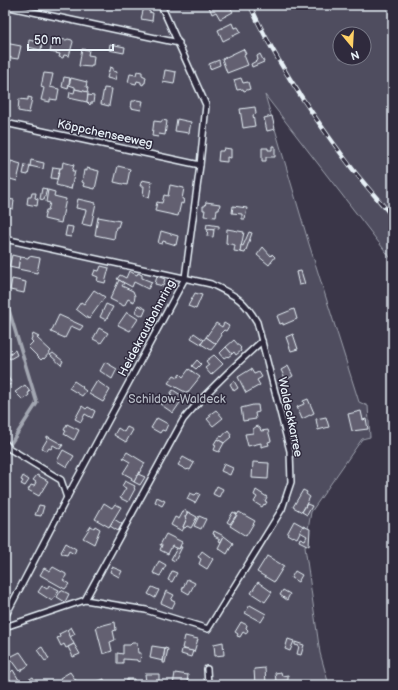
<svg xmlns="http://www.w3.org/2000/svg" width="398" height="690" viewBox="0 0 398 690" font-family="'Balsamiq Sans',sans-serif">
<rect width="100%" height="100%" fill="#3a3648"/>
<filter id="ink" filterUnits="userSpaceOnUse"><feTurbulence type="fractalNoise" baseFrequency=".025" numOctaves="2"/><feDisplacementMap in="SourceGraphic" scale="8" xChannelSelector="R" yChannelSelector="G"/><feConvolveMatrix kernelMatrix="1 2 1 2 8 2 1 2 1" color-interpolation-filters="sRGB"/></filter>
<g filter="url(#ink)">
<!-- green -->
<path fill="#504e5f" stroke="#9ca0ac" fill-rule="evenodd" d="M 5,5 L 393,5 L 393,261 L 265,95 L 309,244 L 359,402 L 368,406 L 370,437 L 362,439 L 311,512 L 305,547 L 320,653 L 329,685 L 5,685 ZM 340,34 L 364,34 L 364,58 L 340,58 Z"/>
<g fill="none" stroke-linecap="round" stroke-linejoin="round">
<!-- stream -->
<g stroke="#a2a6b1" stroke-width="3.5">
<polyline points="5,297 37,403 11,443"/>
<polyline points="5,454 7,451"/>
</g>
</g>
<!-- building -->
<g fill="#636171" stroke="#e8f1f8">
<polygon points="214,5 229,5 233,12 220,19 216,12 212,14 209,7"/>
<polygon points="144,7 149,8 149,12 153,13 152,21 141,19"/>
<polygon points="232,23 234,28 238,27 241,32 223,41 218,30"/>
<polygon points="58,39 66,40 68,39 72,40 73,42 69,56 64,55 63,58 59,57 60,54 50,52 52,43 57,44"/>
<polygon points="29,40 42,43 41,50 28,47"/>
<polygon points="5,43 21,46 18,59 5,57"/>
<polygon points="110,44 125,47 124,53 109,50"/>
<polygon points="82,49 89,50 88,55 94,56 93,65 91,65 91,67 79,66"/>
<polygon points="243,49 244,50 246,54 244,55 248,65 227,73 222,59"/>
<polygon points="260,54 264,62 252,67 251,64 258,60 257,56"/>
<polygon points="219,60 220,65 210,69 209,64"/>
<polygon points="110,67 113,68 113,71 117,72 115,80 107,78"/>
<polygon points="165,70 176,72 174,84 163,82"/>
<polygon points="137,71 142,72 142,75 146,77 145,83 144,83 143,85 141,84 141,82 137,81 136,84 128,82 130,74 136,75"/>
<polygon points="44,73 53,74 50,87 59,89 57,100 50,99 50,102 41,100 44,88 41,87"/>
<polygon points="64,77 70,78 68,89 62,87"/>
<polygon points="71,78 87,82 86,87 88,88 87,92 75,89 75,87 69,85"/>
<polygon points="241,78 243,83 248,82 250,89 244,91 243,89 237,90 234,80"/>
<polygon points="104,88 112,89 109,106 101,104"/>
<polygon points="75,89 88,92 87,102 69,98 70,92 74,93"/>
<polygon points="88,95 94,96 93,103 91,103 90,105 87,102"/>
<polygon points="28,97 32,98 29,113 18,111 19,99 28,100"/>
<polygon points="136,100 143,101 141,110 131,108 132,101 135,101"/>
<polygon points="255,107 256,114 253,115 255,126 243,128 240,109"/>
<polygon points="272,116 275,129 267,131 264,118"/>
<polygon points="177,119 191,122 189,133 175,131"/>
<polygon points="162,120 167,121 165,135 159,134 158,137 152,136 154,121 162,122"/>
<polygon points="272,146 275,146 275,157 266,157 266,161 262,161 262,148 268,148 268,150 272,150"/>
<polygon points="224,148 231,149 231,158 227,157 227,162 218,161 219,151 223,151"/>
<polygon points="31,160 44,163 43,169 30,166"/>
<polygon points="11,161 21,164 17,181 7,178 6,180 5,180 6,164 10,165"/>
<polygon points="63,162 74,165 72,171 75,171 71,189 56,185 60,168 62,168"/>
<polygon points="25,165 30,166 28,175 23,174"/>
<polygon points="118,166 130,169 127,185 114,182"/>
<polygon points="53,167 60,168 57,179 51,178"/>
<polygon points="87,168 99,171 95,189 83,186 84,183 82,182 84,170 87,171"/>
<polygon points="142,180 152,182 149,198 143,196 144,186 140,186"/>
<polygon points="170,185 184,188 182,199 184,199 183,204 181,203 178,216 155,211 157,202 162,203 164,195 168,196"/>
<polygon points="42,188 47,189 44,200 40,199"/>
<polygon points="48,190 55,192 54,196 66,199 61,223 44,219 46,210 48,210 50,203 46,202"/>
<polygon points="32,193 36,193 35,198 38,199 37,206 27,204 28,197 31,197"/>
<polygon points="7,199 14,200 13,209 5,207"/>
<polygon points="78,199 96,203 91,226 82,224 86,210 76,208"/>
<polygon points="206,202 220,204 219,210 217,210 216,217 204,216 205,210 203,210 203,206 205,206"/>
<polygon points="233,206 247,208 245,219 242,219 242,214 232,213"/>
<polygon points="98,217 120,221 118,227 116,227 114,239 95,235"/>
<polygon points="207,224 219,226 219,229 214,228 214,230 206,229"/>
<polygon points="67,226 73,227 71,237 65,236"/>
<polygon points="208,229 214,230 213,237 207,236"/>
<polygon points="227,229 244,232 240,252 234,251 235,245 226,243"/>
<polygon points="161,231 178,236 176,245 163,241 162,244 158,243"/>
<polygon points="249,232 252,233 245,253 240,252 241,245 243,246"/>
<polygon points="263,247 271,256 272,254 275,257 269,265 257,255"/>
<polygon points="12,255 20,257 18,269 9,267"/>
<polygon points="29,256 40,258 37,273 18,269 20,257 28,258"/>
<polygon points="101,266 109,268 105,283 97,281 98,277 93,275 95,270 99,271"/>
<polygon points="129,271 137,275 138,273 142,275 142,278 152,282 148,289 134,282 132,287 117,279 120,275 126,278"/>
<polygon points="301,271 305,284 299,285 296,272"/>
<polygon points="157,276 165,279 163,286 155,284"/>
<polygon points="12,279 26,282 24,293 10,290"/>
<polygon points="119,280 124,283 122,286 133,291 135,296 134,302 128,299 124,306 110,299"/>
<polygon points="94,290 105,297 89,319 76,309 81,302 84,304"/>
<polygon points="195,293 202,295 196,309 188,306"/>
<polygon points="106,304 113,307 106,320 100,317"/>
<polygon points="138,305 146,309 143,316 135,312"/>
<polygon points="294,309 297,319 283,325 283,323 280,324 277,316"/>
<polygon points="127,312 138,319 130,331 118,325"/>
<polygon points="59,315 83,326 80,330 71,326 65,338 51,332"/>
<polygon points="216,323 222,327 224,323 229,326 226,331 224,330 220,334 222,335 216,344 206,337"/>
<polygon points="99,328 108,333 101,343 93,339"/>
<polygon points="194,333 204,340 201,344 191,338"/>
<polygon points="33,334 39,337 37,338 51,351 44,359 43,358 41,360 28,347 33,342 31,340"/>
<polygon points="293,334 298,349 291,351 286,337"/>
<polygon points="206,337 216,344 211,350 201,344"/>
<polygon points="234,340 241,348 240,349 241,351 236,355 234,352 232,354 226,347"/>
<polygon points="226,347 232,354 228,357 227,356 224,358 220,353"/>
<polygon points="15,350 17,355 10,359 7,355"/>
<polygon points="53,353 63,361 61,365 50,355"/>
<polygon points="214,355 223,364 211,375 205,368 209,365 206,361"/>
<polygon points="197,360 201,364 196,369 192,366"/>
<polygon points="105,362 117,369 112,379 100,371"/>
<polygon points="288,366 293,376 286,380 281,370"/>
<polygon points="189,369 200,377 187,393 168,383 174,375 178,377 180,374 183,377"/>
<polygon points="251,369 254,374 259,372 262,377 257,380 260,385 246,393 238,377"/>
<polygon points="6,375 12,383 5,388 5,376"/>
<polygon points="74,381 83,387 82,388 86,391 82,396 69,388"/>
<polygon points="97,381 110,390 103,402 89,394"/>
<polygon points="234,381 238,388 234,391 230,384"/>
<polygon points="25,385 30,392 28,393 29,395 23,400 15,392"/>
<polygon points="173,390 184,397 173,413 160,404 164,398 170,403 174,398 170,394"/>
<polygon points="308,399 314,413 302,419 297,407 304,404 303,401"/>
<polygon points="253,405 258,405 259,412 255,413 256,419 243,421 241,408"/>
<polygon points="82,406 86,409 88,407 95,411 92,418 85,414 81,422 75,419"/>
<polygon points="216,410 223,418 213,426 207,419 211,416 209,415"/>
<polygon points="361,411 363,420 366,419 368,429 352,431 348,414"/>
<polygon points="326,417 329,427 318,430 316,419"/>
<polygon points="157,418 168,424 165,431 162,430 160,433 151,428"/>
<polygon points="67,424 79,430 74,440 64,434 66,431 64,430"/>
<polygon points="257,426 260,428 261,431 268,430 271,441 268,442 269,445 261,447 261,443 248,446 245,434 253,433 253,429"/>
<polygon points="127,427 133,430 126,442 114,435 118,428 124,432"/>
<polygon points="228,430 231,434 230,436 231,437 224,443 217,439 221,436 222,437"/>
<polygon points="47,436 63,445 60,449 53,445 51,449 49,448 47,451 42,448 48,438 47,438"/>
<polygon points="217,439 224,443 219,452 214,450 216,445 214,444"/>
<polygon points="63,450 74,456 67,467 57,461"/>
<polygon points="127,452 145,463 134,482 131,480 132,478 123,473 130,462 123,458"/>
<polygon points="183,457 194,463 190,470 188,469 187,470 178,465"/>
<polygon points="253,462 269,463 268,479 252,478"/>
<polygon points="224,464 233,468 230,475 221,471"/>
<polygon points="138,474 145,477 140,485 134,482"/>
<polygon points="37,475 48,481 39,496 28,490 31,485 34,486 36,482 33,480"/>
<polygon points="23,476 29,480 25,486 21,484 23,481 21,480"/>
<polygon points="125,481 135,486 134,488 135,489 128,502 120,498 126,488 122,486"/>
<polygon points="217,486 223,489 219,497 213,494"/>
<polygon points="256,490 267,497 265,501 267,502 265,505 264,504 262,507 254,502 257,497 254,495"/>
<polygon points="303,490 307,492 306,494 310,497 302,512 293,507"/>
<polygon points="190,493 195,495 197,493 200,494 195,503 187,499"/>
<polygon points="157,497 165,501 162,506 155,502"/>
<polygon points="104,503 112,508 115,504 121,507 109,527 95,519"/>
<polygon points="307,504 312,506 307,515 302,512"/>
<polygon points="39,505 44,506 41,516 35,515"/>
<polygon points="184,510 188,512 185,517 187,518 183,527 184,528 182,531 171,525 175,517 179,519"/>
<polygon points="188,512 197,517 191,528 187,526 185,528 183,527 187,518 185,517"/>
<polygon points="233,512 237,514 230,524 227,522"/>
<polygon points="239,512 255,521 246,536 230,526"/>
<polygon points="199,516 206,519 201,529 194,526"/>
<polygon points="114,519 122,524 118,531 110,526"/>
<polygon points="294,521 303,526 297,538 293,536 292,537 287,534"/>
<polygon points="91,526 94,528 95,526 100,529 94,544 83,538"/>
<polygon points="303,526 310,529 309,546 299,541 300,538 305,540 307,536 300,532"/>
<polygon points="214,531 224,536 221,542 219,541 220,539 214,536 215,535 213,534"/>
<polygon points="166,534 182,542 179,549 172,546 168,554 160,550 162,545 160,545"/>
<polygon points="224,536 233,543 227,554 218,548"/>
<polygon points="66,543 76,549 74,554 69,551 67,555 62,554 62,553 61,552"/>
<polygon points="180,547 182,547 175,561 171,559 177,548 179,549"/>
<polygon points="202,551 213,559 207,569 199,564 201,559 198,557"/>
<polygon points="267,556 284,566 274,582 257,572"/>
<polygon points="159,561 166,565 160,576 153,573"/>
<polygon points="53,567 66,574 66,576 63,580 69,584 65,589 40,575 44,568 50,571"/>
<polygon points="112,567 122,571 119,577 110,572"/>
<polygon points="172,571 177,573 172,582 168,580"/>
<polygon points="295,571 302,575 298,582 291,578"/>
<polygon points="187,579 195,583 189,594 182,590"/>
<polygon points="258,582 272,592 265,602 251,593"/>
<polygon points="49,585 59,590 52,601 38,592 42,586 47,589"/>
<polygon points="152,587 159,590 155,598 148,594"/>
<polygon points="61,590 69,594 65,602 57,597"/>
<polygon points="283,590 290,594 287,600 280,595"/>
<polygon points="166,591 174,595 171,600 175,602 172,608 161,603"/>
<polygon points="250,605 266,614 261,622 245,613"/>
<polygon points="115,622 116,630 113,631 115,640 110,642 112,651 103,654 96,627"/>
<polygon points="241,622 247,625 246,628 248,630 246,634 243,632 240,637 237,636 238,634 235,632"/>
<polygon points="71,627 75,634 70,637 67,630"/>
<polygon points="67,630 74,644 66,648 64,644 61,646 57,638 60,637 59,634"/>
<polygon points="185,636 198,639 194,652 182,648"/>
<polygon points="288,639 294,641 290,651 285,649"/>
<polygon points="223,642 224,655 215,656 214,644"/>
<polygon points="295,642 304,645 301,655 297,654 299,646 295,645"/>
<polygon points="132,643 137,643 138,653 141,653 140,662 137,661 137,660 123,659 123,663 117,663 117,653 123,654 123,645 130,645"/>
<polygon points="74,644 80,654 73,657 68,647"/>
<polygon points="152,646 165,648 163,661 150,658"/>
<polygon points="42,647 49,659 45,661 37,650"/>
<polygon points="165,648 168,649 165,663 163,663"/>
<polygon points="182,649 193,651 191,657 181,654"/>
<polygon points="20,652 29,665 20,671 12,660 11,661 8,658"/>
<polygon points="265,668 266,684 255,685 254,669"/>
<polygon points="13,670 19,680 12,685 5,685 5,677"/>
<polygon points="70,672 79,685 65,685 60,678"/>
<polygon points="281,672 282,676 288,675 288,680 276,681 275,673"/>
<polygon points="175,673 188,675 187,684 180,683 180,685 173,685"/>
<polygon points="145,674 159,674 159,682 146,682"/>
<polygon points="33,677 38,685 24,685 23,683"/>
<polygon points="104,679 105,683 111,682 112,685 95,685 94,683"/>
<polygon points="127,679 134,679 134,685 122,685 121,684 127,684"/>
</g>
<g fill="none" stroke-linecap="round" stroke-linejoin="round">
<defs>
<g id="lane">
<polyline points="5,6 179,43"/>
<polyline points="5,123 200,165"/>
<path d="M 5,239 L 211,284 C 235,296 243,298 257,322 L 290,451 L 291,482 L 282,509 L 208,629 L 146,610 L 85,600 L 5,627"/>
<polyline points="5,443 10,449 61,480 67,498"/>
<path d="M 85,600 L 183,420 C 207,391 234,366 262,341"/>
<polyline points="5,617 73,486 185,278 200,165 206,105 161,5"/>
<polyline points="207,669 208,685"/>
</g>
</defs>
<!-- lane casing -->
<use href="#lane" stroke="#e8f1f8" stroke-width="8"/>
<!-- lane -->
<use href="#lane" stroke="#2f2a3d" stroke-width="5"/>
<defs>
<path id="rail" d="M 250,5 C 274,59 312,115 348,163 C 362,182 378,199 393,217"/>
</defs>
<!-- rail casing -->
<use href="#rail" stroke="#e8f1f8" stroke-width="4.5"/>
<!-- rail -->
<use href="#rail" stroke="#2f2a3d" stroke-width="3" stroke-dasharray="9" stroke-linecap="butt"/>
</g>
</g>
<g text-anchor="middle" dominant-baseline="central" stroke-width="3" stroke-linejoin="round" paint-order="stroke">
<!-- street labels -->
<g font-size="12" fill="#e8f1f8" stroke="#2f2a3d">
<text transform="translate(105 134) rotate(12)">Köppchenseeweg</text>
<text transform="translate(147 328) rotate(-62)">Heidekrautbahnring</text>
<text transform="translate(290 417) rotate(78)">Waldeckkarree</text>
</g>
<!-- park labels -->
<g font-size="12" fill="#b3b8c2" stroke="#2f2a3d">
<text x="177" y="399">Schildow-Waldeck</text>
</g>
</g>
<!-- margin -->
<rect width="398" height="690" fill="none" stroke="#2f2a3d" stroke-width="20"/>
<rect x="10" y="10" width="378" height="670" fill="none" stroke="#e8f1f8" stroke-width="1.5" filter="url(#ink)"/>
<!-- north arrow -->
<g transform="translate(352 46) rotate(162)"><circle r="19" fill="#2f2a3d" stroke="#797a88"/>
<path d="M0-3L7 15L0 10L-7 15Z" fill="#ffd166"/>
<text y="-6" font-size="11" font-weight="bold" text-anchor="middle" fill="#e8f1f8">N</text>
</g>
<!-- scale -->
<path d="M28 44v6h85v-6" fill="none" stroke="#e8f1f8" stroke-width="2"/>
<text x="34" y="44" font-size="12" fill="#e8f1f8" stroke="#2f2a3d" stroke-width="3" paint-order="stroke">50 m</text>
</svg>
